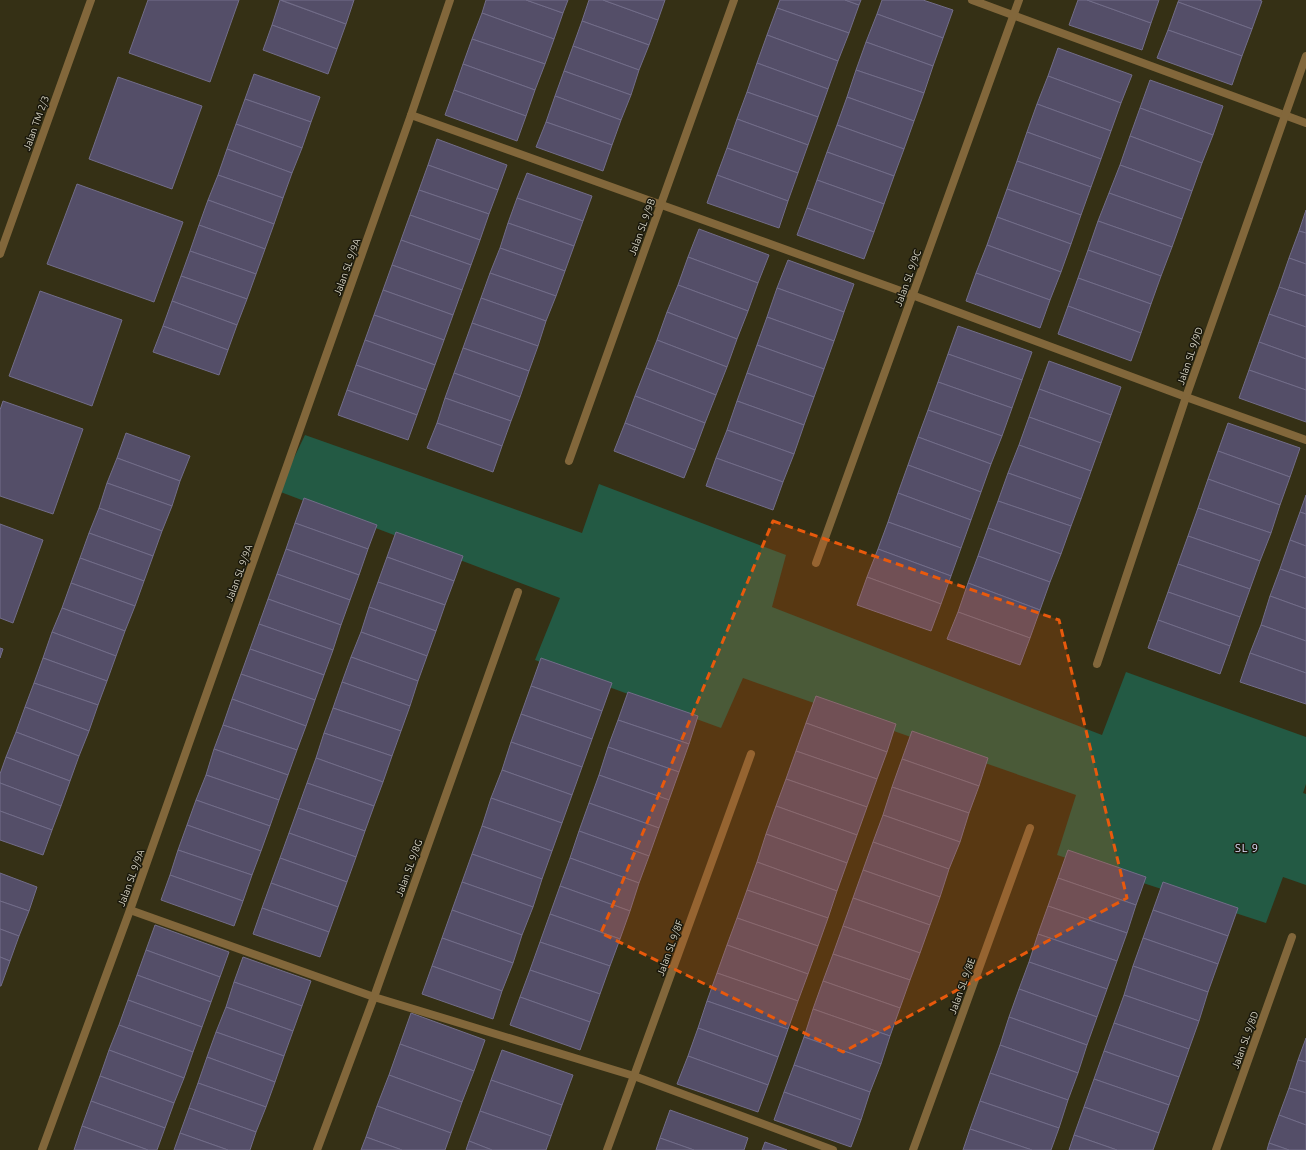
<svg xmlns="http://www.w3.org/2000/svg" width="1306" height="1150" viewBox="0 0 1306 1150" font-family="Ubuntu,sans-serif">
<rect width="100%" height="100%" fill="#353015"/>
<!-- green -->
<polygon fill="#235a44" points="305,435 582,533 599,484 786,555 772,607 1102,735 1126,672 1306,737 1306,784 1303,793 1306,794 1306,885 1283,877 1266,923 1057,855 1076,795 743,678 721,728 535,660 560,598 278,491"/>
<!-- building -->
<g fill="#544e68" stroke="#726d89">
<polygon points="148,0 239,0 210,82 129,53"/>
<polygon points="280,0 346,24 337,49 272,25"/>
<polygon points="281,0 354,0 346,24"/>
<polygon points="486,0 526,0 563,13 554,39 482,13"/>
<polygon points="526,0 568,0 563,13"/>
<polygon points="589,0 603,0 658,20 649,45 582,21"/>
<polygon points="603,0 665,0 658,20"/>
<polygon points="780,0 845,0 859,5 849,33 777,8"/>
<polygon points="845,0 861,0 859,5"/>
<polygon points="882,0 923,0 953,10 943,38 877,14"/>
<polygon points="1078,0 1087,0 1151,23 1142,50 1069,25"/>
<polygon points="1087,0 1159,0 1151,23"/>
<polygon points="1179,0 1259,0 1262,1 1252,29 1178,2"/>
<polygon points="1178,2 1252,29 1242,56 1168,30"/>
<polygon points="777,8 849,33 838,61 767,35"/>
<polygon points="482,13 554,39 545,64 472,39"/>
<polygon points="877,14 943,38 933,66 866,42"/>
<polygon points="582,21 649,45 639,70 573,46"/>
<polygon points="272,25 337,49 328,74 263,50"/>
<polygon points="1168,30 1242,56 1232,85 1157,58"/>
<polygon points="767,35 838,61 828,89 757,63"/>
<polygon points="472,39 545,64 535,90 463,64"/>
<polygon points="866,42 933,66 924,93 856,70"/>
<polygon points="573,46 639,70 631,95 564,71"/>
<polygon points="1058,48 1132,75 1121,103 1048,76"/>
<polygon points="757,63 828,89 818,117 747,92"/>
<polygon points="463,64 535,90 526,116 454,90"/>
<polygon points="856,70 924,93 914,121 847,97"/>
<polygon points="564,71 631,95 621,120 555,96"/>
<polygon points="254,74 320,97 311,122 245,99"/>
<polygon points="1048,76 1121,103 1111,131 1037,104"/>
<polygon points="118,77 202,106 172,189 89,159"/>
<polygon points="1150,80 1223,106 1213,135 1140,108"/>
<polygon points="454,90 526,116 517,141 445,115"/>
<polygon points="747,92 818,117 808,145 737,119"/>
<polygon points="555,96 621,120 612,145 546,122"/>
<polygon points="847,97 914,121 904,149 837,125"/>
<polygon points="245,99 311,122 302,148 236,124"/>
<polygon points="1037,104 1111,131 1101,159 1027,132"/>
<polygon points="1140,108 1213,135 1202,163 1130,136"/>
<polygon points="737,119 808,145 798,173 727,148"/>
<polygon points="546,122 612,145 603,171 536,147"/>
<polygon points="236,124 302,148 292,173 227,149"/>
<polygon points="837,125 904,149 894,176 827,152"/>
<polygon points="1027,132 1101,159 1091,187 1017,161"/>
<polygon points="1130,136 1202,163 1192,191 1120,165"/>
<polygon points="437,139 507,165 498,190 428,165"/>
<polygon points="727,148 798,173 788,201 717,175"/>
<polygon points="227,149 292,173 283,198 218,175"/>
<polygon points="827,152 894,176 884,204 817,180"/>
<polygon points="1017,161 1091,187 1081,215 1007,189"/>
<polygon points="428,165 498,190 489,214 419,190"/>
<polygon points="1120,165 1192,191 1182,219 1109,193"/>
<polygon points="527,173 592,196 583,221 517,198"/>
<polygon points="218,175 283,198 274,224 208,200"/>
<polygon points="717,175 788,201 779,228 707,203"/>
<polygon points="817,180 884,204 874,232 807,208"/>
<polygon points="77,184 183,222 154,302 47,264"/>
<polygon points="1007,189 1081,215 1071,244 997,217"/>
<polygon points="419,190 489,214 480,240 410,215"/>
<polygon points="1109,193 1182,219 1172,247 1098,221"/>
<polygon points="517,198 583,221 574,246 508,223"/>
<polygon points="208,200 274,224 265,249 199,225"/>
<polygon points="807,208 874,232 864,259 797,235"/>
<polygon points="1306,210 1306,233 1299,231"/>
<polygon points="410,215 480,240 471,265 401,240"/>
<polygon points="997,217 1071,244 1061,272 987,245"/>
<polygon points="1098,221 1172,247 1161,276 1088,250"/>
<polygon points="508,223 574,246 565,271 500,248"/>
<polygon points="199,225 265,249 256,274 190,251"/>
<polygon points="699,229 769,255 758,283 688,257"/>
<polygon points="1299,231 1306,233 1306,264 1289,258"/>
<polygon points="401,240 471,265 462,290 392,265"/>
<polygon points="987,245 1061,272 1050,300 976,273"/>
<polygon points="500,248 565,271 556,296 490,273"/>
<polygon points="1088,250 1161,276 1151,304 1078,278"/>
<polygon points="190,251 256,274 247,299 181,276"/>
<polygon points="688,257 758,283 748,311 678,285"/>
<polygon points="1289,258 1306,264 1306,296 1279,287"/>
<polygon points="788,260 854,284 844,312 777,288"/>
<polygon points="392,265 462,290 453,315 383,290"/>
<polygon points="490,273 556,296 546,321 481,298"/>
<polygon points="976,273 1050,300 1040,328 966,301"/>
<polygon points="181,276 247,299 237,325 172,301"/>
<polygon points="1078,278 1151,304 1141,333 1068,306"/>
<polygon points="678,285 748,311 737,339 667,312"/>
<polygon points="1279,287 1306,296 1306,327 1269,314"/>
<polygon points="777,288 844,312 834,341 767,317"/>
<polygon points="383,290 453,315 444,340 374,315"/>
<polygon points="40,291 122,320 92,406 9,376"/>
<polygon points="481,298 546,321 538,346 472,323"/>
<polygon points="172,301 237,325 228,350 163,326"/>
<polygon points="1068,306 1141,333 1131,361 1058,334"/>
<polygon points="667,312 737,339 727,367 657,340"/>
<polygon points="1269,314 1306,327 1306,359 1259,342"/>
<polygon points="374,315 444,340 435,365 365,340"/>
<polygon points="767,317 834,341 824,369 757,345"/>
<polygon points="472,323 538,346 529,371 463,348"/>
<polygon points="163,326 228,350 219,375 153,352"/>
<polygon points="958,326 1032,352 1022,380 948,354"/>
<polygon points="365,340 435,365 426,390 356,365"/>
<polygon points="657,340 727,367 716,395 646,368"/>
<polygon points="1259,342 1306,359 1306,390 1249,370"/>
<polygon points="757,345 824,369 814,397 747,373"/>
<polygon points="463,348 529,371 520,397 454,373"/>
<polygon points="948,354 1022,380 1012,408 938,382"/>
<polygon points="1049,361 1121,387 1111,415 1039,389"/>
<polygon points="356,365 426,390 417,415 347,390"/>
<polygon points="646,368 716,395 705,423 635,396"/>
<polygon points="1249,370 1306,390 1306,422 1239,398"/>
<polygon points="454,373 520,397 511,421 445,398"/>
<polygon points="747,373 814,397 804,425 737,401"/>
<polygon points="938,382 1012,408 1002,436 928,410"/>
<polygon points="1039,389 1111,415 1101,443 1029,417"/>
<polygon points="347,390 417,415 408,440 338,415"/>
<polygon points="635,396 705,423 695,450 625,423"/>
<polygon points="445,398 511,421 502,446 437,423"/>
<polygon points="3,401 83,429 53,514 0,496 0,410"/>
<polygon points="737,401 804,425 794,454 727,430"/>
<polygon points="928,410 1002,436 991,464 918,437"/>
<polygon points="1029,417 1101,443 1091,471 1019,445"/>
<polygon points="437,423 502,446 493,472 427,448"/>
<polygon points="625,423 695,450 684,478 614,451"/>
<polygon points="1228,423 1300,448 1290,477 1218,451"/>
<polygon points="727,430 794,454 783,482 716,458"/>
<polygon points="126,433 190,456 180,481 117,458"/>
<polygon points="918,437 991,464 981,492 908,465"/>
<polygon points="1019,445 1091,471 1081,499 1008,473"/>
<polygon points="1218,451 1290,477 1280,505 1208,479"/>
<polygon points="117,458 180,481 172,506 107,483"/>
<polygon points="716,458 783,482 773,510 706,486"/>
<polygon points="908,465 981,492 971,520 898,493"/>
<polygon points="1008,473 1081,499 1071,526 998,501"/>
<polygon points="1208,479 1280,505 1271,533 1198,508"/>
<polygon points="107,483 172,506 162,531 99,508"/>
<polygon points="898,493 971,520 961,548 888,522"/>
<polygon points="1306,495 1306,514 1300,512"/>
<polygon points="304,498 377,525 368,549 295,523"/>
<polygon points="998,501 1071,526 1061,554 988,528"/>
<polygon points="99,508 162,531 153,556 89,533"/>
<polygon points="1198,508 1271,533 1260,561 1188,536"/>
<polygon points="1300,512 1306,514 1306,546 1290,540"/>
<polygon points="888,522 961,548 951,576 878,549"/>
<polygon points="295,523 368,549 359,575 286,549"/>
<polygon points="0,524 43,540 13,623 0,618"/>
<polygon points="988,528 1061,554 1050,582 978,556"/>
<polygon points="396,532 463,556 454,581 387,557"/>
<polygon points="89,533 153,556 144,581 80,558"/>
<polygon points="1188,536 1260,561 1250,589 1178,564"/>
<polygon points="1290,540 1306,546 1306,578 1280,569"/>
<polygon points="286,549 359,575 350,600 277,574"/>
<polygon points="878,549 951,576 941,604 867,577"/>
<polygon points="978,556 1050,582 1040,610 968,583"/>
<polygon points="387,557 454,581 445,605 378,582"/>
<polygon points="80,558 144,581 135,606 71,583"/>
<polygon points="1178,564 1250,589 1240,617 1168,592"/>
<polygon points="1280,569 1306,578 1306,609 1270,596"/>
<polygon points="277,574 350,600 341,625 268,599"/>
<polygon points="867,577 941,604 931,631 857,605"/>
<polygon points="378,582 445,605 436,631 369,607"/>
<polygon points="71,583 135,606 125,631 62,608"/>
<polygon points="968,583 1040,610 1030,638 958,612"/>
<polygon points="1168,592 1240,617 1230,646 1158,620"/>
<polygon points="1270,596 1306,609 1306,641 1261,625"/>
<polygon points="268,599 341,625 333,650 259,624"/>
<polygon points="369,607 436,631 427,656 361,632"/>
<polygon points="62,608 125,631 116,656 52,632"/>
<polygon points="958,612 1030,638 1020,665 947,639"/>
<polygon points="1158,620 1230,646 1220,674 1148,648"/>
<polygon points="259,624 333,650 324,675 250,649"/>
<polygon points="1261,625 1306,641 1306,673 1250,653"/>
<polygon points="52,632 116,656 107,681 43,658"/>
<polygon points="361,632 427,656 418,681 351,657"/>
<polygon points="0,648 3,649 0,658"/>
<polygon points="250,649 324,675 315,700 241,674"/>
<polygon points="1250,653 1306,673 1306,704 1240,682"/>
<polygon points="351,657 418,681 410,706 342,682"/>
<polygon points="43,658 107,681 98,705 34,683"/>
<polygon points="541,658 612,683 602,711 531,686"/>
<polygon points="241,674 315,700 306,726 232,699"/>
<polygon points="342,682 410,706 401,731 333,708"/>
<polygon points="34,683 98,705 89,731 25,707"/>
<polygon points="531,686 602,711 592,739 521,714"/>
<polygon points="628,692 698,716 689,744 618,720"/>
<polygon points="816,696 896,724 887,752 806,723"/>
<polygon points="232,699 306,726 297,750 223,725"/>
<polygon points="25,707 89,731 79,756 16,732"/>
<polygon points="333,708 401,731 392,756 324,733"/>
<polygon points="521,714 592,739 582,767 511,742"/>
<polygon points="618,720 689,744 679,772 608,747"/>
<polygon points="806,723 887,752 877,779 796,751"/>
<polygon points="223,725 297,750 288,775 214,749"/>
<polygon points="912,731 988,758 979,786 902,759"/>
<polygon points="16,732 79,756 70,781 6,757"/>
<polygon points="324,733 392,756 383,782 316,758"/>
<polygon points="511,742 582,767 572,795 502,770"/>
<polygon points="608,747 679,772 669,800 599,775"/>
<polygon points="214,749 288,775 279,800 206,775"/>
<polygon points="796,751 877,779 867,807 786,779"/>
<polygon points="6,757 70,781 61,806 0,783 0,774"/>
<polygon points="316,758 383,782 374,806 307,783"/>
<polygon points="902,759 979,786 969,813 892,787"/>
<polygon points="502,770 572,795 562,823 491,798"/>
<polygon points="206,775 279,800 270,826 196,800"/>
<polygon points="599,775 669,800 659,828 589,803"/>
<polygon points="786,779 867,807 857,835 776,806"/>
<polygon points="0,783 61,806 52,830 0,811"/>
<polygon points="307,783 374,806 365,831 298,808"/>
<polygon points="892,787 969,813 960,842 883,815"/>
<polygon points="491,798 562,823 552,851 482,826"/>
<polygon points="196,800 270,826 261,851 187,825"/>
<polygon points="589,803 659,828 649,856 579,831"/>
<polygon points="776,806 857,835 847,863 766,834"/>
<polygon points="298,808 365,831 356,857 289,833"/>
<polygon points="0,811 52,830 43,855 0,840"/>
<polygon points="883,815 960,842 949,869 873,842"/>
<polygon points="187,825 261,851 252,875 178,850"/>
<polygon points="482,826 552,851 542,879 472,854"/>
<polygon points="579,831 649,856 639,883 570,858"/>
<polygon points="289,833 356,857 347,882 280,858"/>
<polygon points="766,834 847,863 837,891 757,862"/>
<polygon points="873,842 949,869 940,897 863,870"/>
<polygon points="178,850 252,875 243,901 170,875"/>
<polygon points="1068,850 1146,877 1136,905 1058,878"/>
<polygon points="472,854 542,879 533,907 462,882"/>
<polygon points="280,858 347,882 338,907 271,883"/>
<polygon points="570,858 639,883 630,911 560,886"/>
<polygon points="757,862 837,891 828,918 747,890"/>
<polygon points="863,870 940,897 930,925 853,898"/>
<polygon points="0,873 37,887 29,911 0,901"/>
<polygon points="170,875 243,901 234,926 161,900"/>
<polygon points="1058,878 1136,905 1127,933 1048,906"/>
<polygon points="462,882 533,907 522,935 452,910"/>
<polygon points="1163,882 1238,908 1228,936 1153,910"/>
<polygon points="271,883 338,907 329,932 262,908"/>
<polygon points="560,886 630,911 620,939 550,914"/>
<polygon points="747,890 828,918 818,946 737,918"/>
<polygon points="853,898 930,925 920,953 843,926"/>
<polygon points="0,901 29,911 19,936 0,929"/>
<polygon points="1048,906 1127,933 1117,961 1038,934"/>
<polygon points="262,908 329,932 320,957 253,934"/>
<polygon points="452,910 522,935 513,963 442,938"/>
<polygon points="1153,910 1228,936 1218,964 1143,938"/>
<polygon points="550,914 620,939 610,966 540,942"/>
<polygon points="737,918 818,946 808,974 727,945"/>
<polygon points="155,925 229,952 220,977 146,950"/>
<polygon points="843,926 920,953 910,980 833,954"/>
<polygon points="0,929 19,936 10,961 0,957"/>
<polygon points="1038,934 1117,961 1107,989 1029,962"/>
<polygon points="442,938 513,963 502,991 432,966"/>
<polygon points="1143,938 1218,964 1208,992 1133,966"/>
<polygon points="540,942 610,966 600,994 530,970"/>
<polygon points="727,945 808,974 798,1001 717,973"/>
<polygon points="146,950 220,977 211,1002 137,975"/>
<polygon points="833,954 910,980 900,1008 823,981"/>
<polygon points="0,957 10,961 1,986 0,986"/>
<polygon points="243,957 311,981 302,1006 234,982"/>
<polygon points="1029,962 1107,989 1097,1017 1019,989"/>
<polygon points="432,966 502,991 493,1019 422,994"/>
<polygon points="1133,966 1208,992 1199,1021 1124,995"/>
<polygon points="530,970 600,994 590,1022 520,997"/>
<polygon points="717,973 798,1001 788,1029 707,1001"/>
<polygon points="137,975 211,1002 202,1027 128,1000"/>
<polygon points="823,981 900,1008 890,1036 813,1009"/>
<polygon points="234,982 302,1006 293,1031 226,1007"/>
<polygon points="1019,989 1097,1017 1087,1045 1009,1017"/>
<polygon points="1124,995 1199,1021 1189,1049 1114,1023"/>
<polygon points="520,997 590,1022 580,1050 510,1025"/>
<polygon points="128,1000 202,1027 193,1052 119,1025"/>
<polygon points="707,1001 788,1029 778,1057 698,1028"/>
<polygon points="226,1007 293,1031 284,1056 216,1032"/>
<polygon points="813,1009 890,1036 881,1064 804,1037"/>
<polygon points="411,1013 485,1040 474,1071 400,1044"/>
<polygon points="1009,1017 1087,1045 1078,1073 1000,1045"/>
<polygon points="1114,1023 1189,1049 1179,1077 1104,1051"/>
<polygon points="119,1025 193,1052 184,1078 109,1050"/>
<polygon points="698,1028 778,1057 768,1085 688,1056"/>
<polygon points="216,1032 284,1056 275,1082 207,1057"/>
<polygon points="804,1037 881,1064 870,1092 794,1065"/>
<polygon points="1306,1038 1306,1062 1298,1060"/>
<polygon points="400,1044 474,1071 462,1102 389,1075"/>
<polygon points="1000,1045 1078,1073 1068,1100 990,1073"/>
<polygon points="109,1050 184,1078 174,1103 100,1076"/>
<polygon points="502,1050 573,1075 562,1105 491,1080"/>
<polygon points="1104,1051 1179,1077 1169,1105 1094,1079"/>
<polygon points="688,1056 768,1085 758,1112 677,1084"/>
<polygon points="207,1057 275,1082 266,1107 198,1083"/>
<polygon points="1298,1060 1306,1062 1306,1093 1289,1088"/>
<polygon points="794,1065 870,1092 861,1120 784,1092"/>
<polygon points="990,1073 1068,1100 1059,1128 980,1101"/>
<polygon points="389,1075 462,1102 451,1133 377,1106"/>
<polygon points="100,1076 174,1103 165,1128 91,1101"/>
<polygon points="1094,1079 1169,1105 1159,1133 1084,1107"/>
<polygon points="491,1080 562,1105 551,1136 480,1111"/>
<polygon points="198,1083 266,1107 256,1132 189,1108"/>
<polygon points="1289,1088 1306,1093 1306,1125 1279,1115"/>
<polygon points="784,1092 861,1120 851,1147 774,1120"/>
<polygon points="91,1101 165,1128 157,1150 148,1150 82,1126"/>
<polygon points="980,1101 1059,1128 1051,1150 1032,1150 970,1129"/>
<polygon points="377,1106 451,1133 445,1150 402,1150 366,1137"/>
<polygon points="1084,1107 1159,1133 1153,1150 1117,1150 1074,1135"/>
<polygon points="189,1108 256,1132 250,1150 228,1150 180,1133"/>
<polygon points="670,1110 748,1138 744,1150 694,1150 660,1138"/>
<polygon points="480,1111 551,1136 546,1150 492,1150 469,1141"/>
<polygon points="1279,1115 1306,1125 1306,1150 1289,1150 1269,1143"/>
<polygon points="82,1126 148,1150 74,1150"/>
<polygon points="970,1129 1032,1150 963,1150"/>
<polygon points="180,1133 228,1150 174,1150"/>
<polygon points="1074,1135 1117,1150 1069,1150"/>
<polygon points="366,1137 402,1150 361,1150"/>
<polygon points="660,1138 694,1150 656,1150"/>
<polygon points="469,1141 492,1150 466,1150"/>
<polygon points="765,1142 787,1150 762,1150"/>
<polygon points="1269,1143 1289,1150 1267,1150"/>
</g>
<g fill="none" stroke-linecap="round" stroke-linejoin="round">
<!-- service -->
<g stroke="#82673b" stroke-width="8">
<polyline points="972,0 1306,123"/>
<polyline points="411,115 912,295 1186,397 1306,440"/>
<polyline points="130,910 374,997 634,1076 833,1150"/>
</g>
<!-- minor -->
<g stroke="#82673b" stroke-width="8">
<polyline points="0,254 91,0"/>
<polyline points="569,461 734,0"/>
<polyline points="816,563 1019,0"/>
<polyline points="1097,664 1186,397 1306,56"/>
<polyline points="42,1150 130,910 411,115 450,0"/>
<polyline points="317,1150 374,997 518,592"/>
<polyline points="607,1150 751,754"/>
<polyline points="913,1150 1030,828"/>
<polyline points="1216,1150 1292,937"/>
</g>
</g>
<!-- marked area -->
<path fill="#e8590c" fill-opacity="0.2" stroke="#e8590c" stroke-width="3" stroke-dasharray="8 5" stroke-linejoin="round" d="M 773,521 L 1059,620 L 1127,898 L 843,1052 L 601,933 Z"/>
<g text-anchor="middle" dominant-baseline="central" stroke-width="3" stroke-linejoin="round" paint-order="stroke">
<!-- street labels -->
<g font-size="10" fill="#d8d5c5" stroke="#1a180c">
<text transform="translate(36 123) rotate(-70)">Jalan TM 2/3</text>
<text transform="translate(642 227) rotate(-70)">Jalan SL 9/9B</text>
<text transform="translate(347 267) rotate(-70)">Jalan SL 9/9A</text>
<text transform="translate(908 278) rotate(-70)">Jalan SL 9/9C</text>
<text transform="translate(1190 356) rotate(-71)">Jalan SL 9/9D</text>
<text transform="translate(239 573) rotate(-70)">Jalan SL 9/9A</text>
<text transform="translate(409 868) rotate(-70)">Jalan SL 9/8G</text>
<text transform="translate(131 878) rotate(-70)">Jalan SL 9/9A</text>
<text transform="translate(670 948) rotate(-70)">Jalan SL 9/8F</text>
<text transform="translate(962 986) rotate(-70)">Jalan SL 9/8E</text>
<text transform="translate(1245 1040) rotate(-70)">Jalan SL 9/8D</text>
</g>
<!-- neighbourhood labels -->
<g font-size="11" letter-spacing="1" fill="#e0e0fe" stroke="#1a180c">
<text x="1247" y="848">SL 9</text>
</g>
</g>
</svg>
